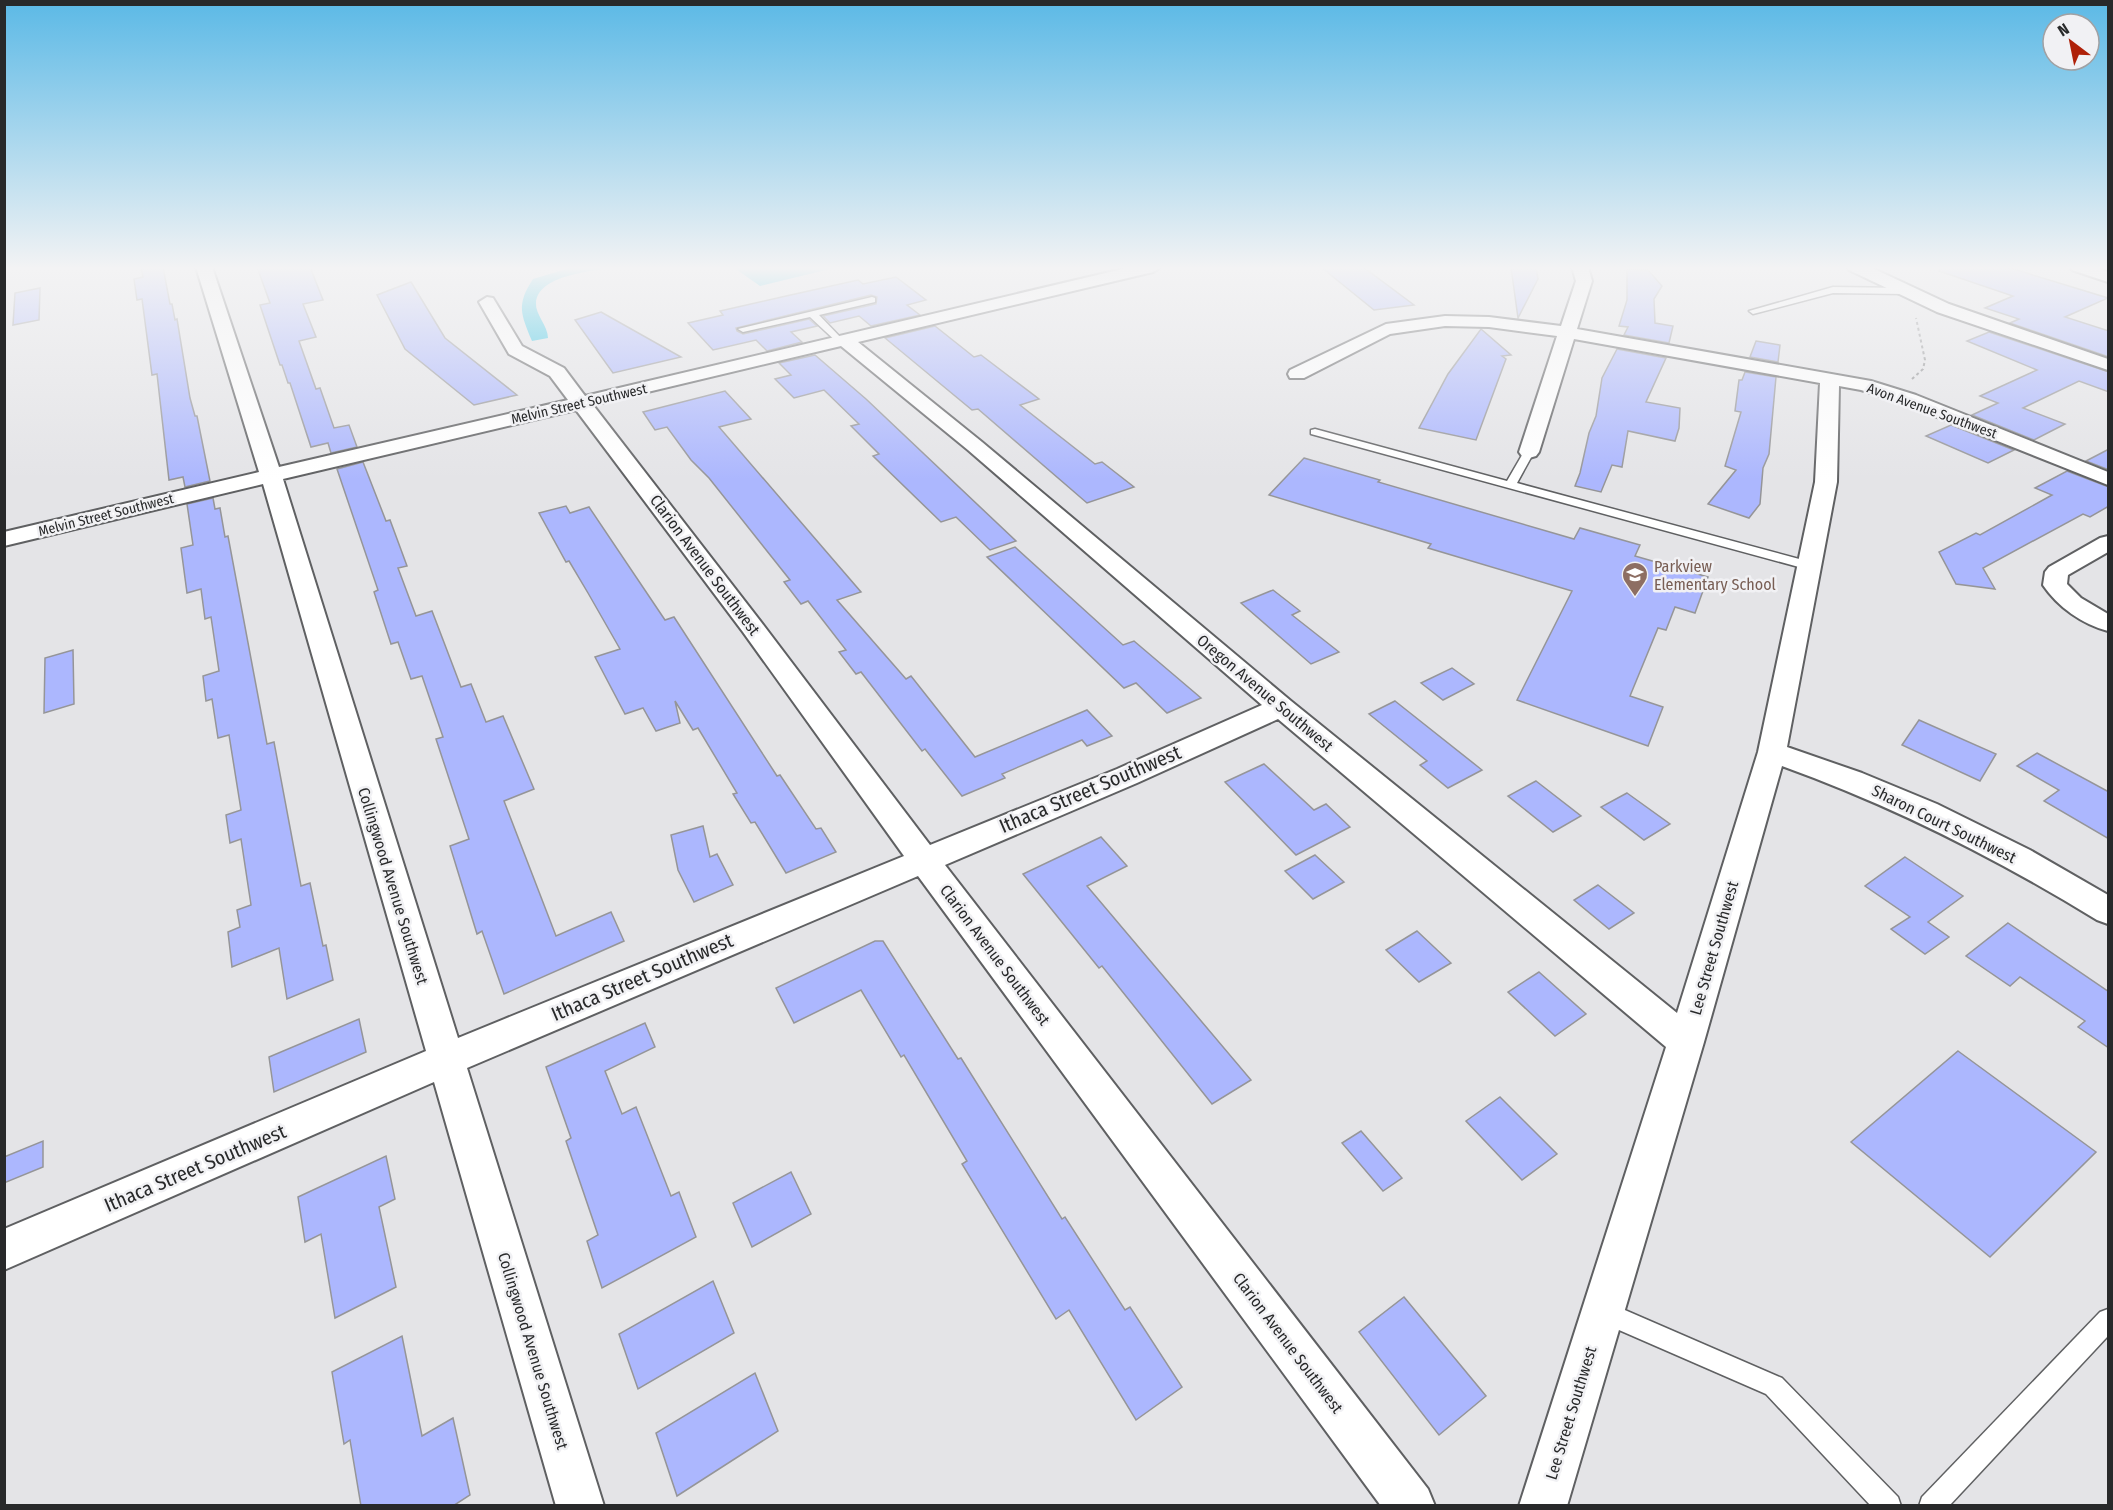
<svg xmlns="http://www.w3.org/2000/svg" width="2113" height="1510" viewBox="0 0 2113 1510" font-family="'Fira Sans Condensed',sans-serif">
<rect width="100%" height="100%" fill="#e4e4e7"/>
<!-- water -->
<g fill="#27c1e2">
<path d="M 573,267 L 612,267 C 590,272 538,275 536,303 C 535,314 548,326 548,338 L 532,341 C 521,314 516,305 533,279 Z"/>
<polygon points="733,267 838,267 760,286"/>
</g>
<!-- building -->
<g fill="#acb7fe" stroke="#959598" stroke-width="1.5">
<polygon points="141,267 163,267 170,304 172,304 175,320 177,319 190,398 195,416 197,416 210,481 185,487 183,477 169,480 157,374 152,375 142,299 137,300 134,279 143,277"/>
<polygon points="257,267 310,267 323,300 303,304 316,337 299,341 316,389 320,388 334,428 349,425 357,447 331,453 328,443 311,447 290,383 288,383 282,365 280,365 260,305 270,303"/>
<polygon points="1321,267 1363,267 1414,305 1374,310"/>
<polygon points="1511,267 1536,267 1538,279 1518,318"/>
<polygon points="1940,267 2007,267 2108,298 2065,317 2109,331 2109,357 2010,323 2019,319 1985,308 2013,296 1939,271"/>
<polygon points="1627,269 1648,270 1662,286 1654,299 1655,323 1673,326 1669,343 1624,335 1628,327 1619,326 1627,300"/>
<polygon points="896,277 926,300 907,305 920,315 871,326 859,316 830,323 823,316 876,304 877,297 871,295 736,328 737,331 743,334 809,319 817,326 791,332 802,342 767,351 756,340 713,350 688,323 723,315 720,311 786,296 858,280 863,284"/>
<polygon points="411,282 445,338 517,395 474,405 405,349 377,295"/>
<polygon points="40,288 39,320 13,325 15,293"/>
<polygon points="601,312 681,357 613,373 575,320"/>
<polygon points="935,326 974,357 981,355 1039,399 1020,405 1095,464 1102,462 1134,487 1087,503 978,409 972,410 885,338"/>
<polygon points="1481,329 1511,355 1502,356 1506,359 1476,440 1419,428 1448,374"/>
<polygon points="1989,332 2109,372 2109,392 2079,381 2023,408 2065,424 2034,440 1972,415 1998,403 1980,396 2037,370 1967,341"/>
<polygon points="1756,341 1780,345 1778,362 1750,357"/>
<polygon points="1617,349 1666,358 1646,402 1680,408 1679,428 1675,441 1628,431 1622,467 1612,465 1601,492 1575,486 1580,473 1589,433 1596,416 1602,378"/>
<polygon points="815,355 866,399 1016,541 990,550 956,517 941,522 873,456 879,454 851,426 859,424 824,390 794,398 775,379 791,375 779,363"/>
<polygon points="1745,372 1776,377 1769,454 1763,468 1760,504 1749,518 1708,504 1736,470 1725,466 1741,412 1735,411 1739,380 1742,380"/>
<polygon points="725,391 751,419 719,427 861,592 837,600 906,679 911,676 975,757 1087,710 1112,736 1087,746 1082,740 1002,774 1005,778 962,796 925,749 922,751 861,672 856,674 839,652 846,650 808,601 801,604 784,582 790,580 709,478 691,460 667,427 655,430 643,412"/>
<polygon points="1951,425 2014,450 1988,463 1926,436"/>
<polygon points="2109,449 2109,470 2086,461"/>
<polygon points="1304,458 1380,480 1378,482 1574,539 1580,528 1640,545 1635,556 1708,577 1695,613 1675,607 1666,630 1658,628 1630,696 1663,707 1648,746 1517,700 1572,591 1428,548 1431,544 1269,495"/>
<polygon points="363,462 386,521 390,520 407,566 398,568 416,616 432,611 461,687 471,684 486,722 503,716 534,789 504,801 556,936 611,912 624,941 504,994 482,931 477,934 450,846 469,839 436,739 443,737 422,676 411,679 398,642 391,644 374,592 378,590 337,469"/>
<polygon points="2067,471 2109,487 2109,506 2090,517 2083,514 1983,568 1995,589 1956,584 1939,552 1976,533 1980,535 2052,495 2035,488"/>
<polygon points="213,498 215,509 220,508 225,537 228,536 267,744 274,742 301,886 310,883 323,946 326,945 333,980 287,999 279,948 232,967 228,932 240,927 237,910 251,905 241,839 230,843 226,815 241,810 229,735 218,738 212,699 206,701 203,676 219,671 211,617 205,619 201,589 187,593 181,548 193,545 187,504"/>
<polygon points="566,506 570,513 589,507 665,620 674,617 777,776 780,775 816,829 821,828 836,852 786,873 755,822 751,823 733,794 737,793 698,728 693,730 675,701 680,723 656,731 643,708 625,714 595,657 620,649 588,593 569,561 566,562 539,513"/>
<polygon points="1015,547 1123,645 1134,641 1201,698 1167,713 1136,683 1124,688 987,557"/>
<polygon points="1273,590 1300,611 1292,615 1339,652 1311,664 1241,603"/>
<polygon points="73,650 74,704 44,713 45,658"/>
<polygon points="1452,668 1474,684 1443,700 1421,683"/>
<polygon points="1395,701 1482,770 1448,788 1420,765 1427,761 1369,714"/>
<polygon points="1919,720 1996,754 1980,781 1902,745"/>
<polygon points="2037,753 2109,792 2109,839 2044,801 2059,790 2017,766"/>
<polygon points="1264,764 1314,810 1326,804 1350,827 1296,855 1225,782"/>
<polygon points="1536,781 1581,816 1553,832 1508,796"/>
<polygon points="1627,793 1670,824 1644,840 1601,807"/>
<polygon points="703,826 710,857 717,854 733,885 694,902 678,870 671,835"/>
<polygon points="1101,837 1127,866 1087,886 1251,1080 1212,1104 1102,966 1099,968 1023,874"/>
<polygon points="1315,855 1344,882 1313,899 1285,871"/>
<polygon points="1905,857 1963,896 1928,922 1949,937 1925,954 1891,929 1910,917 1865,886"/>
<polygon points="1598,885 1634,913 1609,929 1574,900"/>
<polygon points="2008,923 2109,992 2109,1048 2078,1027 2085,1021 2020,977 2010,986 1966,956"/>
<polygon points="1417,931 1451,963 1419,982 1386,950"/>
<polygon points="875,941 883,941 958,1059 961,1058 1062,1219 1065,1217 1125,1310 1130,1307 1182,1387 1136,1420 1069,1310 1056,1319 962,1164 967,1161 904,1055 901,1057 861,990 794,1023 776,988"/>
<polygon points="1539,972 1586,1014 1555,1036 1508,992"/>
<polygon points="359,1019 366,1052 274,1092 269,1057"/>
<polygon points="645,1023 655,1047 605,1071 622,1114 636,1107 671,1196 679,1192 696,1237 602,1288 587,1241 598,1235 566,1141 571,1138 546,1067"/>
<polygon points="1958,1051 2096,1152 1990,1257 1851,1142"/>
<polygon points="1500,1097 1557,1154 1522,1180 1466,1121"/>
<polygon points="1361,1131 1402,1178 1383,1191 1342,1143"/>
<polygon points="43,1141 43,1167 4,1183 4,1157"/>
<polygon points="386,1156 395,1199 379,1207 396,1287 335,1318 321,1234 305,1242 298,1197"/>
<polygon points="791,1172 811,1214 752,1247 733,1203"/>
<polygon points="713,1281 734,1333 638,1389 619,1334"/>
<polygon points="1404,1297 1486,1396 1439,1435 1359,1332"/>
<polygon points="402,1336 422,1436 453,1418 470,1495 453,1506 361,1506 350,1440 344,1444 332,1372"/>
<polygon points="755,1373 778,1431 677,1496 656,1433"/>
</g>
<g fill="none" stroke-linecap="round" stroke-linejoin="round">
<defs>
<g id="service">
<polygon points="1833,287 1905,288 1909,291 1905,294 1833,293 1753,314 1749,311"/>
<polygon points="872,297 875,298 875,302 819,315 843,340 843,344 840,345 810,317 743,332 738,329"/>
<polygon points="1315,429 1507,481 1525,450 1533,450 1534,452 1517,483 1814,563 1816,566 1810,570 1806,569 1311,434 1311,430"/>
<polygon points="1604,1301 1782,1378 1898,1497 1901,1506 1871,1506 1766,1394 1596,1320 1593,1312 1596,1304"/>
<polygon points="2108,1309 2108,1336 1949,1506 1919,1506 1922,1497 2100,1312"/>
</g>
<g id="minor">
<path d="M 196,267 L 212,267 L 279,467 L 568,400 L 550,376 L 509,354 L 479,302 L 487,297 L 493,298 L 522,346 L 564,368 L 585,396 L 1131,267 L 1161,267 L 1153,272 L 858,342 L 982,442 L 1291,701 L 1677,1013 L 1758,752 L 1815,482 L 1820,383 L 1574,339 L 1539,452 L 1536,456 L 1529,458 L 1522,456 L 1519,452 L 1557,336 L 1489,327 L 1445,326 L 1390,334 L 1304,378 L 1290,378 L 1288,374 L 1290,370 L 1386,324 L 1445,316 L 1489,317 L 1561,326 L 1576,281 L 1572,267 L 1588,267 L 1592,281 L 1577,329 L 1871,381 L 1916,395 L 2108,472 L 2108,485 L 1902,403 L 1861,390 L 1839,386 L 1837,482 L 1787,747 L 1862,773 L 1937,804 L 2030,850 L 2108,895 L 2108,924 L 2097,920 C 1996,858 1893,806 1782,766 L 1704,1042 L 1567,1506 L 1519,1506 L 1666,1047 L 1278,719 L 1137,783 L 945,865 L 1428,1489 L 1435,1506 L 1381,1506 L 918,876 L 467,1068 L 604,1506 L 556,1506 L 434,1082 L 4,1270 L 4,1229 L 426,1051 L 263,484 L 4,546 L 4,532 L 259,472 ZM 841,346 L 968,450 L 1262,705 L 1117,769 L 930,845 L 761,622 L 593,405 ZM 576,410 L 743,632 L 904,856 L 458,1038 L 283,479 Z"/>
<polygon points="1847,267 1870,267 1949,304 2108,359 2108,370 1937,312 1849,270"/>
<polygon points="2070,267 2095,267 2108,272 2108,282 2072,270"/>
<path d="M 2108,536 L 2108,552 L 2068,575 L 2067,584 L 2081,598 L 2108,614 L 2108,631 C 2082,624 2058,607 2043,585 L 2045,572 L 2049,567 L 2100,538 Z"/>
</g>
</defs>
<!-- service casing -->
<use href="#service" stroke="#5f6062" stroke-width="3"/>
<!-- minor casing -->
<use href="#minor" stroke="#5f6062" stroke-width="4"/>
<!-- path -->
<polyline stroke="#8c8d8f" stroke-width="2" stroke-dasharray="3 3" stroke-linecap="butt" points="1912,379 1923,369 1925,360 1916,318"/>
<!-- service -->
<use href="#service" fill="#fff" fill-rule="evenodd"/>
<!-- minor -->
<use href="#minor" fill="#fff" fill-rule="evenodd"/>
</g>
<!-- sky -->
<linearGradient id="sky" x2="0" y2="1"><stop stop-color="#5bb9e6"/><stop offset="0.56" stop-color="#f3f3f4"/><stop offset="1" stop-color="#f3f3f4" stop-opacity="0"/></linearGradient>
<rect width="2113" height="479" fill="url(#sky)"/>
<!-- icons -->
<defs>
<symbol id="school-pin" viewBox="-11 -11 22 30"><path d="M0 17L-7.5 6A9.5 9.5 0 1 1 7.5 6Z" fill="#8d6e63" stroke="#f1f1f4"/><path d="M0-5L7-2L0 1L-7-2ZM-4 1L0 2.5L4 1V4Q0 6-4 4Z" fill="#fff"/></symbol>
</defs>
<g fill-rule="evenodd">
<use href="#school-pin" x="1620" y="560" width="30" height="40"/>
</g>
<g text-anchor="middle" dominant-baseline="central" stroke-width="5" stroke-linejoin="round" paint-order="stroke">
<!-- far-street labels -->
<g font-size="14" fill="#28292a" stroke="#f1f1f4">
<text transform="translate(579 404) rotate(-13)">Melvin Street Southwest</text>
<text transform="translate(1932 411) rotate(20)">Avon Avenue Southwest</text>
<text transform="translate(106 515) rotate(-14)">Melvin Street Southwest</text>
</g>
<!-- street labels -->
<g font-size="16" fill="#28292a" stroke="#f1f1f4">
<text transform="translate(705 565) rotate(53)">Clarion Avenue Southwest</text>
<text transform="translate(1265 693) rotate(40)">Oregon Avenue Southwest</text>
<text transform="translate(1944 824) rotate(26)">Sharon Court Southwest</text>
<text transform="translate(393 886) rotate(73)">Collingwood Avenue Southwest</text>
<text transform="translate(1714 948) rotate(-74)">Lee Street Southwest</text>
<text transform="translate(995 955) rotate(53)">Clarion Avenue Southwest</text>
<text transform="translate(1288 1343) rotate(53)">Clarion Avenue Southwest</text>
<text transform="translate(533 1351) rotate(73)">Collingwood Avenue Southwest</text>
<text transform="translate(1571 1413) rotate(-73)">Lee Street Southwest</text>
</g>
<!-- education labels -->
<g font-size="16" fill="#785e54" stroke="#f1f1f4" text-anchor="start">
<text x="1654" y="566">Parkview<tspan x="1654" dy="18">Elementary School</tspan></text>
</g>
<!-- near-street labels -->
<g font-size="20" fill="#28292a" stroke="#f1f1f4">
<text transform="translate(1090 789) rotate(-23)">Ithaca Street Southwest</text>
<text transform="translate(642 977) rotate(-23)">Ithaca Street Southwest</text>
<text transform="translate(195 1168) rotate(-23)">Ithaca Street Southwest</text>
</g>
</g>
<!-- border -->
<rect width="2113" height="1510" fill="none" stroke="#28292a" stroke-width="12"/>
<!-- north arrow -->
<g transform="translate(2071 42) rotate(328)"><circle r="28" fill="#f1f1f4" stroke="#a1a1a3" stroke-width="1.5"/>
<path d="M0-4.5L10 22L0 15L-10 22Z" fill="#af2109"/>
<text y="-9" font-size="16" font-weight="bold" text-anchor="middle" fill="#28292a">N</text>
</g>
</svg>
